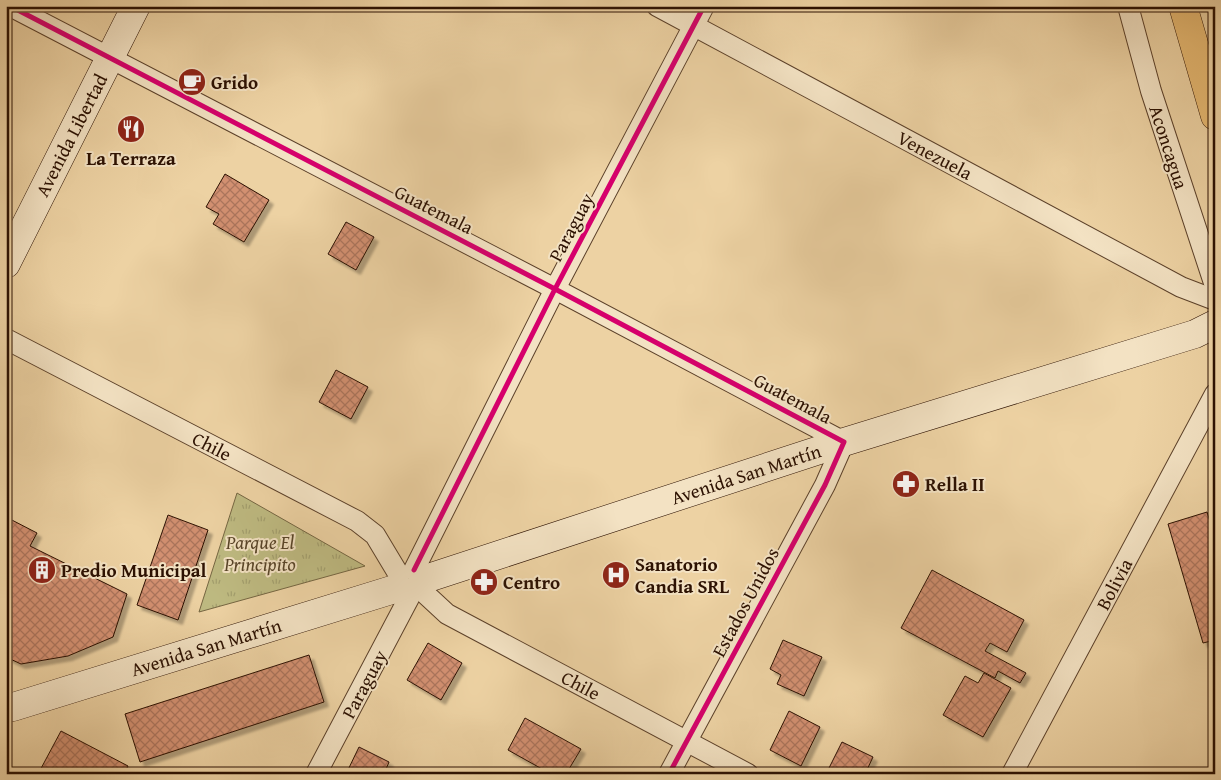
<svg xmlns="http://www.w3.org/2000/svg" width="1221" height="780" viewBox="0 0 1221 780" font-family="'Gentium Book Plus',serif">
<defs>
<pattern id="grass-tufts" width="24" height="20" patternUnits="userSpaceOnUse" patternTransform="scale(1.25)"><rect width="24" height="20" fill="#beba81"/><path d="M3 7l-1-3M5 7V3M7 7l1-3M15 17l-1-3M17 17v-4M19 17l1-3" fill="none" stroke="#a39f6e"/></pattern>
<pattern id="building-cross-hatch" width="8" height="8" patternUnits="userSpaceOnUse" patternTransform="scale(1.25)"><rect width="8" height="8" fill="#d29071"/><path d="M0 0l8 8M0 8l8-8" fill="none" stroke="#ab745b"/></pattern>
<filter id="shadow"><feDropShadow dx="4.5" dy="4.5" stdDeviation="1" flood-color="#0004"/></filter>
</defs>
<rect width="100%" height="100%" fill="#edd2a3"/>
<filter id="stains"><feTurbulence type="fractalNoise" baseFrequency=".004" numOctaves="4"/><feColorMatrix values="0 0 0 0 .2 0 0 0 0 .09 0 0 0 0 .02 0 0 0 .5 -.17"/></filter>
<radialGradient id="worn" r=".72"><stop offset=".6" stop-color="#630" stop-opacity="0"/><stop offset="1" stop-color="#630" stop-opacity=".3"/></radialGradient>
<!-- grass -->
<polygon fill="url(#grass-tufts)" stroke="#756642" points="237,493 365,566 199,612"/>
<!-- building -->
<g fill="url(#building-cross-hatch)" stroke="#2c1102" filter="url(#shadow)">
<polygon points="225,174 269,200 244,242 213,224 219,214 206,207"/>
<polygon points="346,222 374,237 356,270 328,254"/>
<polygon points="336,370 368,387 351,419 319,402"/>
<polygon points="1207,512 1215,538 1215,640 1203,643 1168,524"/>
<polygon points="168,515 208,530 178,620 137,605"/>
<polygon points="6,517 37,533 30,546 127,594 113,637 68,656 21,664 6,657"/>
<polygon points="932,570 1024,620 1007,652 990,643 985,651 1026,673 1020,683 998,671 995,678 901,628"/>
<polygon points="783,640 822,657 804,696 777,684 781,675 770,669"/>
<polygon points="428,643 462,663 441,700 407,680"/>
<polygon points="309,655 324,702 140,762 125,714"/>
<polygon points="984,673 1011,688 983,737 943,715 965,676 978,683"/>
<polygon points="789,711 820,727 801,766 770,750"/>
<polygon points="525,718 581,749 566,774 551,774 508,750"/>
<polygon points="61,731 128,766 124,774 38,774"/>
<polygon points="842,742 873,757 865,774 826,774"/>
<polygon points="359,747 389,762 384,774 346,774"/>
</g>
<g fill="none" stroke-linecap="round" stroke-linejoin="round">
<defs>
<g id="street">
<polyline points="10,6 555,289 844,442 825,485 669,774"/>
<polyline points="657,6 1181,287 1215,300"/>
<polyline points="1128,6 1151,91 1215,286"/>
<polyline points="6,339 357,521 375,535 399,575"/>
<polyline points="414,570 555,289 704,6"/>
<polyline points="420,589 447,614 748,774"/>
<polyline points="316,774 411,594"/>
<polyline points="1012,774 1215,394"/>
</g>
<g id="secondary">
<polyline points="6,264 136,6"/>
<polyline points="422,580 844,442 1195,334 1215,324"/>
<polyline points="13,707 398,588"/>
</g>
<polyline id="highway" points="1183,6 1215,116"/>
</defs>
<!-- street casing -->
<use href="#street" stroke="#5c412a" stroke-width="22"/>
<!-- secondary casing -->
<use href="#secondary" stroke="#2c1102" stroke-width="29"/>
<!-- highway casing -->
<use href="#highway" stroke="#2c1102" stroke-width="29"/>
<!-- street -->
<use href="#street" stroke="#f3e2c3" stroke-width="20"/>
<!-- secondary -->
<use href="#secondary" stroke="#f3e2c3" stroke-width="28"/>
<!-- highway -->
<use href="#highway" stroke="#e6b972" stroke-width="28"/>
<defs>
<g id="cycleway">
<polyline points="10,6 555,289 844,442 825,485 669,774"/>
<polyline points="414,570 555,289 704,6"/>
</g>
</defs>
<!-- cycleway casing -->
<use href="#cycleway" stroke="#f3e2c3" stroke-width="8"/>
<!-- cycleway -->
<use href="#cycleway" stroke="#d6006c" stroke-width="5"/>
</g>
<!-- icons -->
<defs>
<symbol id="cafe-disc" viewBox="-11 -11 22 22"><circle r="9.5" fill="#8f2418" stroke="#f3e2c3"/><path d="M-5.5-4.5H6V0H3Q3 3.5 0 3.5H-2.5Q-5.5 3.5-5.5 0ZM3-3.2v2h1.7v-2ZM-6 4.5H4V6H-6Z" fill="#fff"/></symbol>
<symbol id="restaurant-disc" viewBox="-11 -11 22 22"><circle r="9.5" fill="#8f2418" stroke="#f3e2c3"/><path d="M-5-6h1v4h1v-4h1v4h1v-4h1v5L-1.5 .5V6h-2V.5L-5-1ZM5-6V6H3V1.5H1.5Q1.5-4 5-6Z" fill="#fff"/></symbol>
<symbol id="pharmacy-disc" viewBox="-11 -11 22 22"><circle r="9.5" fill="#8f2418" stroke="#f3e2c3"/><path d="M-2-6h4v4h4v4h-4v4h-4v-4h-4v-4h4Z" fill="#fff"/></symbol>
<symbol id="building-disc" viewBox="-11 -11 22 22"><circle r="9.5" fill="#8f2418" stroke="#f3e2c3"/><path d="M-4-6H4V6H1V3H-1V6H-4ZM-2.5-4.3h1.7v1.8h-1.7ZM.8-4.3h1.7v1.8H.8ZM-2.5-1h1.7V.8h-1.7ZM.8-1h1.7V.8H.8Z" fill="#fff"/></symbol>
<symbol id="hospital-disc" viewBox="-11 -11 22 22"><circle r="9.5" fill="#8f2418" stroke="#f3e2c3"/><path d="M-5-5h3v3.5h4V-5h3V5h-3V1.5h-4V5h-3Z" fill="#fff"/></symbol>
</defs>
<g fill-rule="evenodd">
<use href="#cafe-disc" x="176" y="66" width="32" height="32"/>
<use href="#restaurant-disc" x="115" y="113" width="32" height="32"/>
<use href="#pharmacy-disc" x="890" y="468" width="32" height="32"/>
<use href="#building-disc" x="26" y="554" width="32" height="32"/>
<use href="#hospital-disc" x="600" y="559" width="32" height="32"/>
<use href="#pharmacy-disc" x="468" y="566" width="32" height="32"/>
</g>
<g text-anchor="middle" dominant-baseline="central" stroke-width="4" stroke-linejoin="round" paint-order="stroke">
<!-- poi labels -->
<g font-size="19" font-weight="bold" fill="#2c1102" stroke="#f3e2c3" text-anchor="start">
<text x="211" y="82">Grido</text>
<text x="131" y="158" text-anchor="middle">La Terraza</text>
<text x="925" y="484">Rella II</text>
<text x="635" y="564">Sanatorio<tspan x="635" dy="22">Candia SRL</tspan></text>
<text x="61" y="570">Predio Municipal</text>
<text x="503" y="582">Centro</text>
</g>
<!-- street labels -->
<g font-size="19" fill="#2c1102" stroke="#f3e2c3">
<text transform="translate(71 135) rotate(-63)">Avenida Libertad</text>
<text transform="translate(1169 147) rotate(72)">Aconcagua</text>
<text transform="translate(935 155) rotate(28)">Venezuela</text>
<text transform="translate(434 209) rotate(27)">Guatemala</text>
<text transform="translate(571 227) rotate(-62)">Paraguay</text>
<text transform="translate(793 398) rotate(28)">Guatemala</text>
<text transform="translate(212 446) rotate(27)">Chile</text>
<text transform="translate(746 474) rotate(-18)">Avenida San Martín</text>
<text transform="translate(1114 584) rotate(-62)">Bolivia</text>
<text transform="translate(745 602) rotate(-62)">Estados Unidos</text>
<text transform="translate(206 647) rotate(-17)">Avenida San Martín</text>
<text transform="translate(364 684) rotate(-62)">Paraguay</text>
<text transform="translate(581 685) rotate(28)">Chile</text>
</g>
<!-- park labels -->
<g font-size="19" font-style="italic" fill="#584428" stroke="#f3e2c3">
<text x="260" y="542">Parque El<tspan x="260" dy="22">Principito</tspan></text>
</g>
</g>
<!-- margin -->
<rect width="1221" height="780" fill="none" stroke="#edd2a3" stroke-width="25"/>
<rect x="8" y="8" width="1206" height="765" fill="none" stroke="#2c1102" stroke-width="2.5"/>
<rect x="12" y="12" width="1196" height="755" fill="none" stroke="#2c1102"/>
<rect width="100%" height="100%" filter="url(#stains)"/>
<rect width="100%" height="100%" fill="url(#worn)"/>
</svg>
